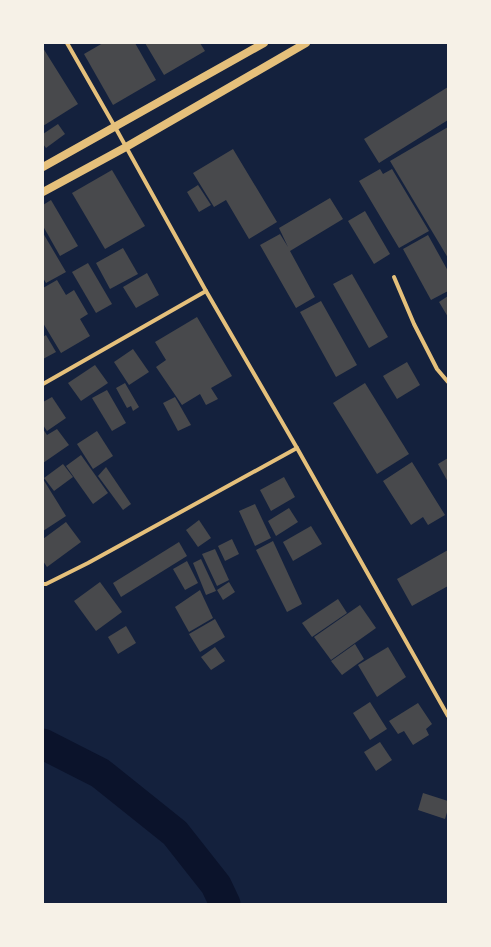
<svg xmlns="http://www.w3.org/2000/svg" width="491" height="947" viewBox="0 0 491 947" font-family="'Libre Baskerville',serif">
<rect width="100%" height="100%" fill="#14213d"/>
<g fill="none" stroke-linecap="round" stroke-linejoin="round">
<!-- river -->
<polyline stroke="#0b132b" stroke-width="31" points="43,744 100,773 175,833 216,885 225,904"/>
</g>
<!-- building -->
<g fill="#48494c">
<polygon points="103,43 135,43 156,80 113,105 84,54"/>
<polygon points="145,43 200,43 205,51 164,75"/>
<polygon points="43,48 78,104 43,126"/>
<polygon points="448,87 448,120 379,163 364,139"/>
<polygon points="58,124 65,134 46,148 43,144 43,134"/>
<polygon points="448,127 448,258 390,161"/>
<polygon points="233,149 277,222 249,239 226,200 214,207 193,173"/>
<polygon points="380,169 383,174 392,169 429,231 399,248 359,181"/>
<polygon points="112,170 145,226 105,249 72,193"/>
<polygon points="198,185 211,205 199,212 187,192"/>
<polygon points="330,198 343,219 290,251 315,297 296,308 260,245 280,234 288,247 279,228"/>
<polygon points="51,200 78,246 60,256 43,226 43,205"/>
<polygon points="365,211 390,254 374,264 348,221"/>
<polygon points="43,233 66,272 46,283 43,278"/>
<polygon points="428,235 448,271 448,291 431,300 403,249"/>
<polygon points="123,248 138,274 110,289 96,263"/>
<polygon points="88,263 112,304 96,313 72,272"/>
<polygon points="147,273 159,295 136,308 123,287"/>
<polygon points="352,274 388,337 369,348 333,284"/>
<polygon points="57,280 66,295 74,290 88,314 80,319 90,336 61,353 43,323 43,288"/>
<polygon points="448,296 448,317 439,302"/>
<polygon points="321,301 357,365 336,377 300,312"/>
<polygon points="197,317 232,376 211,388 218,399 206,405 200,394 182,405 156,367 166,360 155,342"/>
<polygon points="46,335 56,352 43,359 43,337"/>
<polygon points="133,349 149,372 129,385 114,362"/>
<polygon points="407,362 420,385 397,399 383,376"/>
<polygon points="95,365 108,383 81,401 68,383"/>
<polygon points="125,383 139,407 133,411 131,406 127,408 116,388"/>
<polygon points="365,383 409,454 377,474 333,403"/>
<polygon points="107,390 126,423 112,431 92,398"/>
<polygon points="52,397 66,418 47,431 43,425 43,402"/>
<polygon points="175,397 191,425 178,431 163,403"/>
<polygon points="43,429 47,435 57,429 69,445 43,463"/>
<polygon points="97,431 113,456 93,469 77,444"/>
<polygon points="81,455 108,493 93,504 66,466"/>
<polygon points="448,458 448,482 438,464"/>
<polygon points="412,462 445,515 428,525 423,517 411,525 383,481"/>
<polygon points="63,464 73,477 54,491 44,478"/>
<polygon points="106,467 131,504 123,510 98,476"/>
<polygon points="284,477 295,497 271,511 260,490"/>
<polygon points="43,479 66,516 43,531"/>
<polygon points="255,504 271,538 255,546 239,511"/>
<polygon points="289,508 298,522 276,536 268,521"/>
<polygon points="199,520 211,538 198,547 186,530"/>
<polygon points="66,522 81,542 47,567 43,561 43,539"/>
<polygon points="311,526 322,544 293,561 283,542"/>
<polygon points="232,539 239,554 225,561 218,546"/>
<polygon points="273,541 302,604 287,612 256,550"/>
<polygon points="179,542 187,556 121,597 113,583"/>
<polygon points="215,549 229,580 217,586 202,554"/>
<polygon points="448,550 448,586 412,606 397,579"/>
<polygon points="201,559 216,591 206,595 193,563"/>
<polygon points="187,561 198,583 185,590 173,569"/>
<polygon points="100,582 122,612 96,631 74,601"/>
<polygon points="229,582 235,592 223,600 217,590"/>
<polygon points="200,590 213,618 189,632 175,607"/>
<polygon points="338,599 347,613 312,637 302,623"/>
<polygon points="360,605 376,628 331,660 314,637"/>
<polygon points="215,619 225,637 200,652 189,634"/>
<polygon points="126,626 136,643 118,654 108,637"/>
<polygon points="355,644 364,659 342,675 331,661"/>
<polygon points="215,647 225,661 211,670 201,657"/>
<polygon points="388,647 406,677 377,697 358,665"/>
<polygon points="370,702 387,729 370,740 353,713"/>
<polygon points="418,703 432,724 426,729 429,735 413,745 404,731 398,734 389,721"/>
<polygon points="380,742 392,760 376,771 364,752"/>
<polygon points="423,793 448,801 448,809 445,819 418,810"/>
</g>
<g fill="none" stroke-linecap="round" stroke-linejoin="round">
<!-- minor -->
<g stroke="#e5c07b" stroke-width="4">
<polyline points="67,43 115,127 206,291 297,448 448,716"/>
<polyline points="394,277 414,324 437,369 448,382"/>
<polyline points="43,384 206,291"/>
<polyline points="43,584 46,584 88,563 297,448"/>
</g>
<!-- secondary -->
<g stroke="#e5c07b" stroke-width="8">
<polyline points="43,167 264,43"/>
<polyline points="43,192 126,147 306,43"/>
</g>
</g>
<!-- border -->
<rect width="491" height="947" fill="none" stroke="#f6f1e7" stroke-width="88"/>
</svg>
